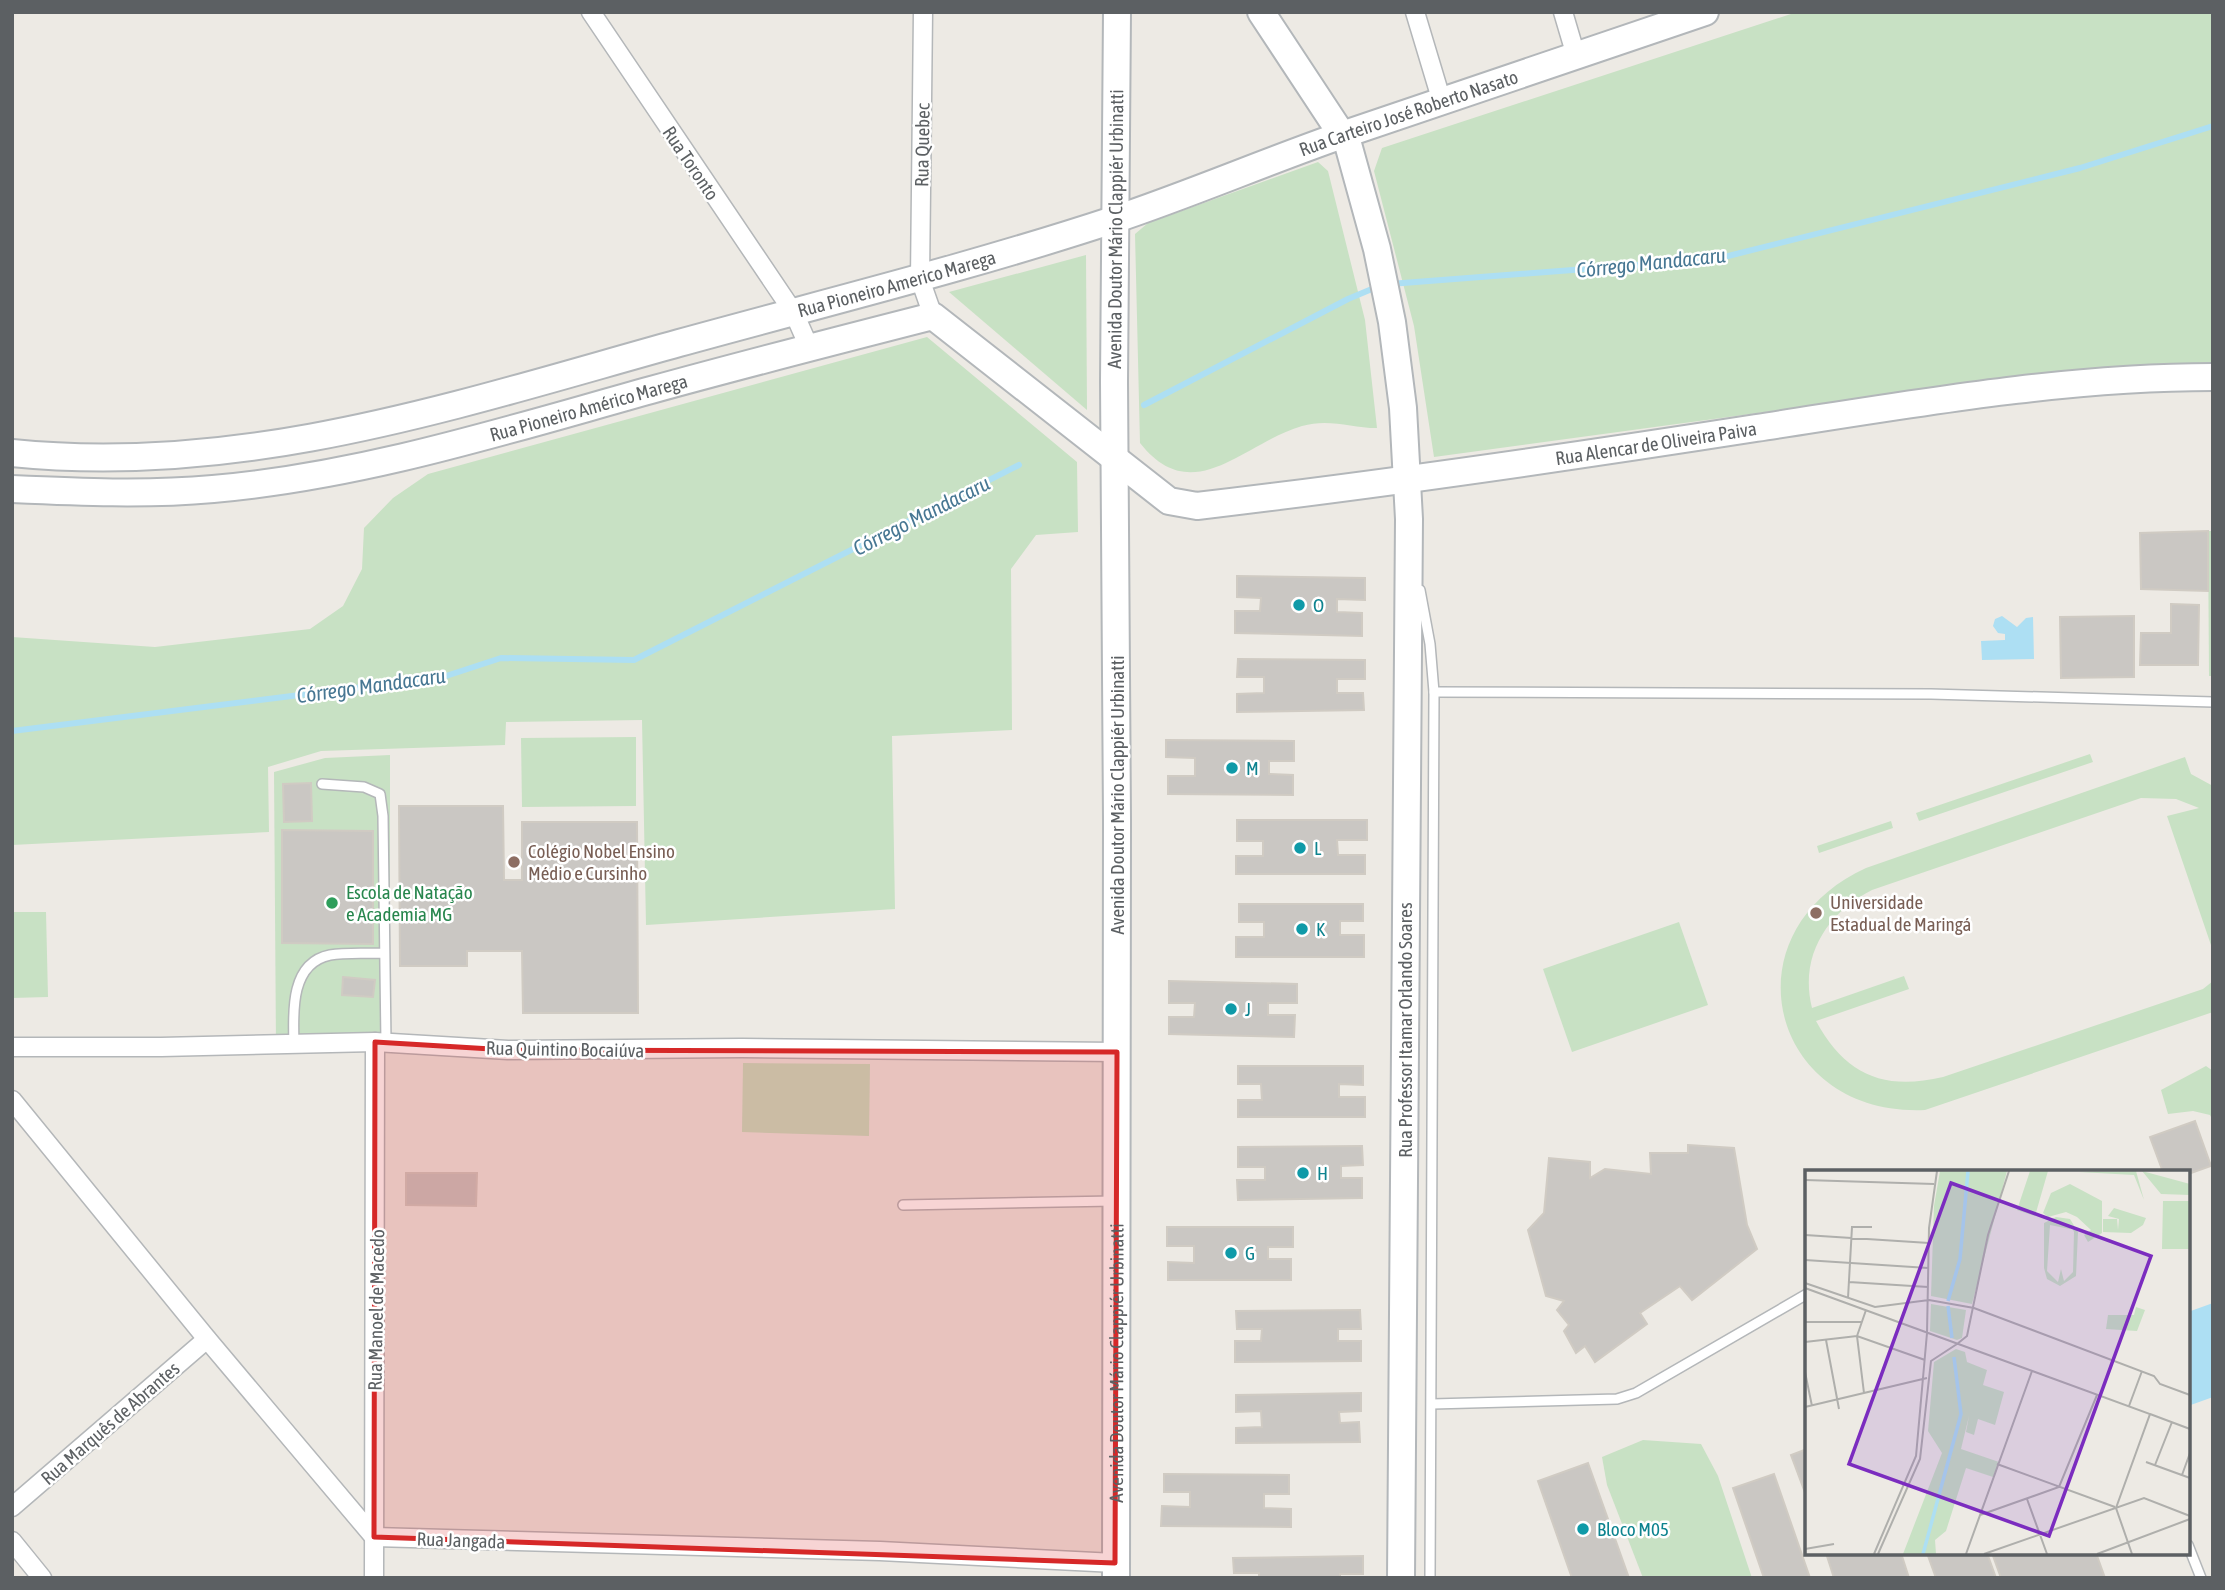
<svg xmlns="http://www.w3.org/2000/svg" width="2225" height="1590" viewBox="0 0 2225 1590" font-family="'Asap Condensed',sans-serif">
<rect width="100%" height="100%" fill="#edeae4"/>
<!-- green -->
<g fill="#c8e1c4">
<polygon points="1797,12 2213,12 2213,366 1958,386 1434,457 1414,326 1374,171 1382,148"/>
<path d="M 1318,162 L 1328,171 L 1365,320 L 1377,428 C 1351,428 1329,418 1302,426 C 1243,443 1193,510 1140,443 L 1135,234 L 1148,223 Z"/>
<polygon points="1086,255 1087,410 949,292"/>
<polygon points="927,337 1077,462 1078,532 1036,535 1011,569 1012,730 892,736 895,909 646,925 642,720 506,722 505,745 321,751 268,767 269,832 12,845 12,637 155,647 310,629 343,606 362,569 364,528 393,498 428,474"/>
<polygon points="2208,531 2213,531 2213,676 2209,676"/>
<polygon points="636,737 636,806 522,807 521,738"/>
<polygon points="2090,754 2093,762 1919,821 1916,813"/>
<polygon points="390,755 390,1049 276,1048 274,772 325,758"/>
<path d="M 2185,757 L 2191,774 L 2213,786 L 2213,951 L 2167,816 L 2199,808 L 2176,799 L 2141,798 L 1872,890 C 1827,913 1799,956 1812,1008 L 1904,976 L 1909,989 L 1816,1021 C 1845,1075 1884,1091 1943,1077 L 2203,989 L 2213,981 L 2213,1012 L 1925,1110 C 1770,1117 1724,933 1866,868 Z"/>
<polygon points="1891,821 1893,828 1819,853 1817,846"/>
<polygon points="12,912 46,912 48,997 12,998"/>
<polygon points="1679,922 1708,1005 1572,1052 1543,969"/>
<polygon points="743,1063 870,1064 869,1136 742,1132"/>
<polygon points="2206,1066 2213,1071 2213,1121 2210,1115 2193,1111 2168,1114 2161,1090"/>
<polygon points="1643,1440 1701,1444 1718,1476 1752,1578 1643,1578 1607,1485 1602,1457"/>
</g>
<!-- water -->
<g fill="#addff3">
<polygon points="2002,616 2017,627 2026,618 2033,617 2034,659 1982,660 1981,641 2005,640 2005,634 1998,633 1993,626 1995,619"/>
<polygon points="2213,1303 2213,1397 2188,1406 2188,1312"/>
</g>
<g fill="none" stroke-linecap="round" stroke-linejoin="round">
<!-- stream -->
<g stroke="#addff3" stroke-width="6">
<polyline points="1390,284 1716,259 2080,168 2213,126"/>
<polyline points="1144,405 1348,299 1379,286"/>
<polyline points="12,731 443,677 501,658 634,660 1019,465"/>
</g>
</g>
<!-- building -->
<g fill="#cac7c3" stroke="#d0cbc3" stroke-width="2">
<polygon points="2208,531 2208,591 2141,589 2140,533"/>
<polygon points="1237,576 1365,578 1365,600 1337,599 1337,612 1362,613 1362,636 1235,633 1235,611 1260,611 1261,598 1237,597"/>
<polygon points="2171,604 2199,605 2198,665 2140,665 2141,633 2171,633"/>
<polygon points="2134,616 2134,677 2061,678 2060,617"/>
<polygon points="1238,659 1365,660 1365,679 1337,679 1337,693 1363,693 1364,710 1237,712 1237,694 1264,693 1264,677 1237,677"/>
<polygon points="1166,740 1294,741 1294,761 1269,761 1269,774 1293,775 1293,795 1168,794 1168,776 1195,776 1195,758 1166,757"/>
<polygon points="311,783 312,821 284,822 283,784"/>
<polygon points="399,806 503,806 504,880 522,880 522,822 637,822 638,1013 523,1013 522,951 467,951 467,966 400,966"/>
<polygon points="1237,820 1367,820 1367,840 1337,840 1338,855 1365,855 1365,874 1236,874 1236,856 1263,856 1263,841 1237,841"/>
<polygon points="282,830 373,831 373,944 282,943"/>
<polygon points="1239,904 1363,904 1363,921 1340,921 1340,935 1364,935 1364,957 1236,957 1236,937 1264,937 1264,922 1239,922"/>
<polygon points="343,977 375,980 373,997 342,995"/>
<polygon points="1169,981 1297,984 1297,1003 1268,1003 1268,1015 1295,1015 1294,1037 1169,1034 1169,1017 1194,1017 1195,1003 1169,1003"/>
<polygon points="1238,1066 1363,1066 1363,1085 1339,1084 1339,1097 1365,1097 1365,1117 1238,1117 1238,1100 1262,1100 1261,1084 1238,1084"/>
<polygon points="2195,1121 2211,1166 2188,1174 2188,1172 2163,1172 2150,1137"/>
<polygon points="1688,1145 1734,1148 1747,1225 1757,1249 1692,1300 1680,1286 1640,1313 1647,1324 1595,1362 1585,1346 1576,1353 1564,1331 1569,1325 1557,1310 1564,1301 1546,1296 1528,1230 1544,1213 1549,1158 1590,1162 1590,1178 1605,1169 1651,1174 1650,1153 1688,1153"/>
<polygon points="1362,1146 1363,1165 1341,1166 1341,1178 1362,1178 1362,1198 1238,1200 1237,1180 1265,1180 1265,1167 1238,1167 1238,1147"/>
<polygon points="406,1173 477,1173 476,1206 406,1205"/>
<polygon points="1167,1227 1293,1227 1293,1247 1268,1247 1268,1259 1291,1259 1291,1280 1168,1280 1168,1262 1194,1263 1194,1246 1167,1246"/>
<polygon points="1360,1310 1361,1329 1338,1329 1338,1341 1361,1341 1361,1361 1235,1362 1235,1341 1261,1341 1262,1329 1237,1329 1236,1311"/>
<polygon points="1361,1393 1361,1411 1339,1412 1340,1423 1359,1422 1360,1442 1236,1443 1236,1428 1262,1427 1261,1411 1236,1412 1236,1395"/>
<polygon points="1807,1449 1807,1498 1791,1455"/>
<polygon points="1588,1463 1629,1578 1572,1578 1538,1481"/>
<polygon points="1164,1474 1289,1475 1289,1494 1264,1494 1264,1508 1291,1509 1291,1527 1161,1526 1162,1506 1190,1507 1190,1492 1164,1492"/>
<polygon points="1774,1474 1810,1578 1764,1578 1733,1488"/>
<polygon points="1826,1553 1901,1553 1909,1578 1834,1578"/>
<polygon points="1927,1553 1987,1553 1996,1578 1936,1578"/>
<polygon points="1992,1553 2096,1553 2105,1578 2001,1578"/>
<polygon points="1363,1556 1363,1574 1340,1574 1340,1578 1259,1578 1259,1573 1234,1573 1233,1558"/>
</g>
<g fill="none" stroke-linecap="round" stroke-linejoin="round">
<defs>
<g id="lane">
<polyline points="1420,590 1430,644 1434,692 1430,1578"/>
<polyline points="1434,692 1931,694 2213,702"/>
<polyline points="322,784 364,787 380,794 383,816 386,1043"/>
<path d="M 294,1043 C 293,1013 290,963 330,955 C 347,952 367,954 384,953"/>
<polyline points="903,1205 1114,1201"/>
<polyline points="1432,1404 1617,1399 1636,1393 1807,1294"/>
<polyline points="2188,1545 2201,1578"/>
</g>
<g id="street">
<polyline points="591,12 794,313 809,347"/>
<polyline points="923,12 920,279 933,316"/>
<polyline points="1415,12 1442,102"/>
<polyline points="1563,12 1576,56"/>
<polyline points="12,1047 161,1047 375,1042 508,1050 742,1048 1117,1052"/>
<polyline points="12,1100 207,1339 374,1537 880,1551 1115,1563"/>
<polyline points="12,1507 207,1339"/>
<polyline points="12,1541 42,1578"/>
<polyline points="374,1578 375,1042"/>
</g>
<g id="secondary">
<polyline points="1261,12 1348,144 1377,249 1392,322 1403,408 1409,519 1401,1578"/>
<path id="s1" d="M 12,453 C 245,477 459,404 679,343 C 824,303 970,267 1113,220 C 1191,194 1267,161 1345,134 C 1465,93 1585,53 1705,12"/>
<path id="s2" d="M 12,489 C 79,492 146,495 213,489 C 363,476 507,430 651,390 C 745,364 839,340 933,316 L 1169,501 L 1197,506 C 1384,484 1570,457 1756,428 C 1907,405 2060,377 2213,377"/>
<path id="s3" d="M 1116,1578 L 1117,821 L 1114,382 L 1117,12"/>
</g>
</defs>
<!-- lane casing -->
<use href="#lane" stroke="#b4b7b9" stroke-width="12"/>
<!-- street casing -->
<use href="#street" stroke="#b4b7b9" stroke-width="21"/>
<!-- secondary casing -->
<use href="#secondary" stroke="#b3b7ba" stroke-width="30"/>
<!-- lane -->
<use href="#lane" stroke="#fff" stroke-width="9"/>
<!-- street -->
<use href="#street" stroke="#fff" stroke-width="18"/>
<!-- secondary -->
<use href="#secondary" stroke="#fff" stroke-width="26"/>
</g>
<!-- marked area -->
<path fill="#d62828" fill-opacity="0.2" stroke="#d62828" stroke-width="5" stroke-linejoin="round" d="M 375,1042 L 508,1050 L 1117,1052 L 1115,1563 L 374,1537 Z"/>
<!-- markers -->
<g fill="#0f9aa8" stroke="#fff" stroke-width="2.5">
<circle cx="1299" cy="605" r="7"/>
<circle cx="1232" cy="768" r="7"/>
<circle cx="1300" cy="848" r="7"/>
<circle cx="1302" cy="929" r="7"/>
<circle cx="1231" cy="1009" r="7"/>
<circle cx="1303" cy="1173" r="7"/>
<circle cx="1231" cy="1253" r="7"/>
<circle cx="1583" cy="1529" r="7"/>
</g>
<g fill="#8d6e63" stroke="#fff" stroke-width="2.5">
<circle cx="514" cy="862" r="7"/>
<circle cx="1816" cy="913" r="7"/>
</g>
<circle fill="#2e9e5b" stroke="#fff" stroke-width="2.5" cx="332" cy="903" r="7"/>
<g text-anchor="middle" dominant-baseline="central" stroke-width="5" stroke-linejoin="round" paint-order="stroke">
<!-- street labels -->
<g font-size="19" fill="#5c6063" stroke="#fff">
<text stroke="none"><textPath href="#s1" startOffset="1446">Rua Carteiro José Roberto Nasato</textPath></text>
<text transform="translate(922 145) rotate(-89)">Rua Quebec</text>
<text transform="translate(691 163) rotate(56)">Rua Toronto</text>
<text stroke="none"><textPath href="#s3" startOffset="1349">Avenida Doutor Mário Clappiér Urbinatti</textPath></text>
<text stroke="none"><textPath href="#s1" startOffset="906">Rua Pioneiro Americo Marega</textPath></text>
<text stroke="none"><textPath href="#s2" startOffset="586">Rua Pioneiro Américo Marega</textPath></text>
<text stroke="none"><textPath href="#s2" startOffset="1734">Rua Alencar de Oliveira Paiva</textPath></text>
<text transform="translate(1117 795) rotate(-90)">Avenida Doutor Mário Clappiér Urbinatti</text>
<text transform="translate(1405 1030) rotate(-90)">Rua Professor Itamar Orlando Soares</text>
<text transform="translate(565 1049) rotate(1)">Rua Quintino Bocaiúva</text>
<text transform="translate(376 1310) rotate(-89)">Rua Manoel de Macedo</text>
<text stroke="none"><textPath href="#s3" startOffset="215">Avenida Doutor Mário Clappiér Urbinatti</textPath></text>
<text transform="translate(110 1423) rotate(-41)">Rua Marquês de Abrantes</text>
<text transform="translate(461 1540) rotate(2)">Rua Jangada</text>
</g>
<!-- culture labels -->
<g font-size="19" fill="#0d838f" stroke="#fff" text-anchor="start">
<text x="1313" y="605">O</text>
<text x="1246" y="768">M</text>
<text x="1314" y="848">L</text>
<text x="1316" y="929">K</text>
<text x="1245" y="1009">J</text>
<text x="1317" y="1173">H</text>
<text x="1245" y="1253">G</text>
<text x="1597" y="1529">Bloco M05</text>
</g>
<!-- education labels -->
<g font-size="19" fill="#785e54" stroke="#fff" text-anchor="start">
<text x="528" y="851">Colégio Nobel Ensino<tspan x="528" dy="22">Médio e Cursinho</tspan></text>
<text x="1830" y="902">Universidade<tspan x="1830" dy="22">Estadual de Maringá</tspan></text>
</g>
<!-- leisure labels -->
<g font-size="19" fill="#27864d" stroke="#fff" text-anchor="start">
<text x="346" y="892">Escola de Natação<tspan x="346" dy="22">e Academia MG</tspan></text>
</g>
<!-- water labels -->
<g font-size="21" font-style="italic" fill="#477793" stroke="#fff">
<text transform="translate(1651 262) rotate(-6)">Córrego Mandacaru</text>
<text transform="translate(921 515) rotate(-27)">Córrego Mandacaru</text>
<text transform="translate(371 685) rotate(-8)">Córrego Mandacaru</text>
</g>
</g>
<!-- overview -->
<g transform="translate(1805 1170)">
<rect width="385" height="385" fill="#edeae4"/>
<path d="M 135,1 L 202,1 L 167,134 L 126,126 L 129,36 ZM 225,1 L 243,1 L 230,46 L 212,40 ZM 331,1 L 339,30 L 329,5 L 274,2 ZM 337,1 L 385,14 L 385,25 L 356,24 ZM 265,14 L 297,31 L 297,63 L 283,72 L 279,65 L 286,60 L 272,47 L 261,42 L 243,47 L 238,43 L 246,23 ZM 358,31 L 385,31 L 385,79 L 357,79 ZM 309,38 L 341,48 L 338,55 L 326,63 L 298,62 L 298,49 L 312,49 L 313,60 L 314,49 L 303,46 ZM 251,47 L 265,49 L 273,62 L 271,106 L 255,116 L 242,109 L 239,98 L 239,53 ZM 245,55 L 265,59 L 266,55 L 269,62 L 268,102 L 259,111 L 256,99 L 253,112 L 242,101 ZM 126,134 L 161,140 L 157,168 L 152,170 L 125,161 ZM 331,137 L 340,140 L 332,161 L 301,159 L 303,145 L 329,145 ZM 151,179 L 160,182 L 162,192 L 182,200 L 178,215 L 199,222 L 190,255 L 173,249 L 169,265 L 161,262 L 164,246 L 156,279 L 194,292 L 188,307 L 161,298 L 141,361 L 130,370 L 131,384 L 98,384 L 137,283 L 123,261 L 129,192 Z" fill="#c8e1c4" fill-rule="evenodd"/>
<path fill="none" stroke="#addff3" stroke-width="3.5" d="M 143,131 L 155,89 L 163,1M 143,136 L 147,168M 118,384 L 156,244 L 149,187"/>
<path fill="none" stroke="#afafac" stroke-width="2" d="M 0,10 L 129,14M 0,65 L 124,73M 0,90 L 123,98M 44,112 L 123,117M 0,113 L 70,137 L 124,130 L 169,138 L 349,206 L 355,214 L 385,225M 0,118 L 345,244 L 311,338 L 327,384M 43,128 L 47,57 L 67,57M 0,152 L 56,152M 122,163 L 124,58 L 132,1M 21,170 L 34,239M 0,172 L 52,166 L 120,190M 152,174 L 162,166 L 183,65 L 204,1M 0,202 L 7,236M 59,223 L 52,166 L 61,140M 324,236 L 337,201M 0,237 L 122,208M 345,244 L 385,259M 341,292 L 385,308M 192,294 L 310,337M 350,295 L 367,252M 377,305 L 385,283M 222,329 L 242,384M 175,345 L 254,317 L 292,225M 0,379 L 29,374M 69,384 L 111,286 L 122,163M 73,384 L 115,289 L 126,191 L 152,174M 161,384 L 227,201M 179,384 L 339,328 L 385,346M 292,384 L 385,349"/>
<path fill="#7b2cbf" fill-opacity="0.15" stroke="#7b2cbf" stroke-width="3.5" d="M 146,13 L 346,86 L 244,366 L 44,294 Z"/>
<rect width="385" height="385" fill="none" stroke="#5c6063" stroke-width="3.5"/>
</g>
<!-- border -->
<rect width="2225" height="1590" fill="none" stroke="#5c6063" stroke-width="28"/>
</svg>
